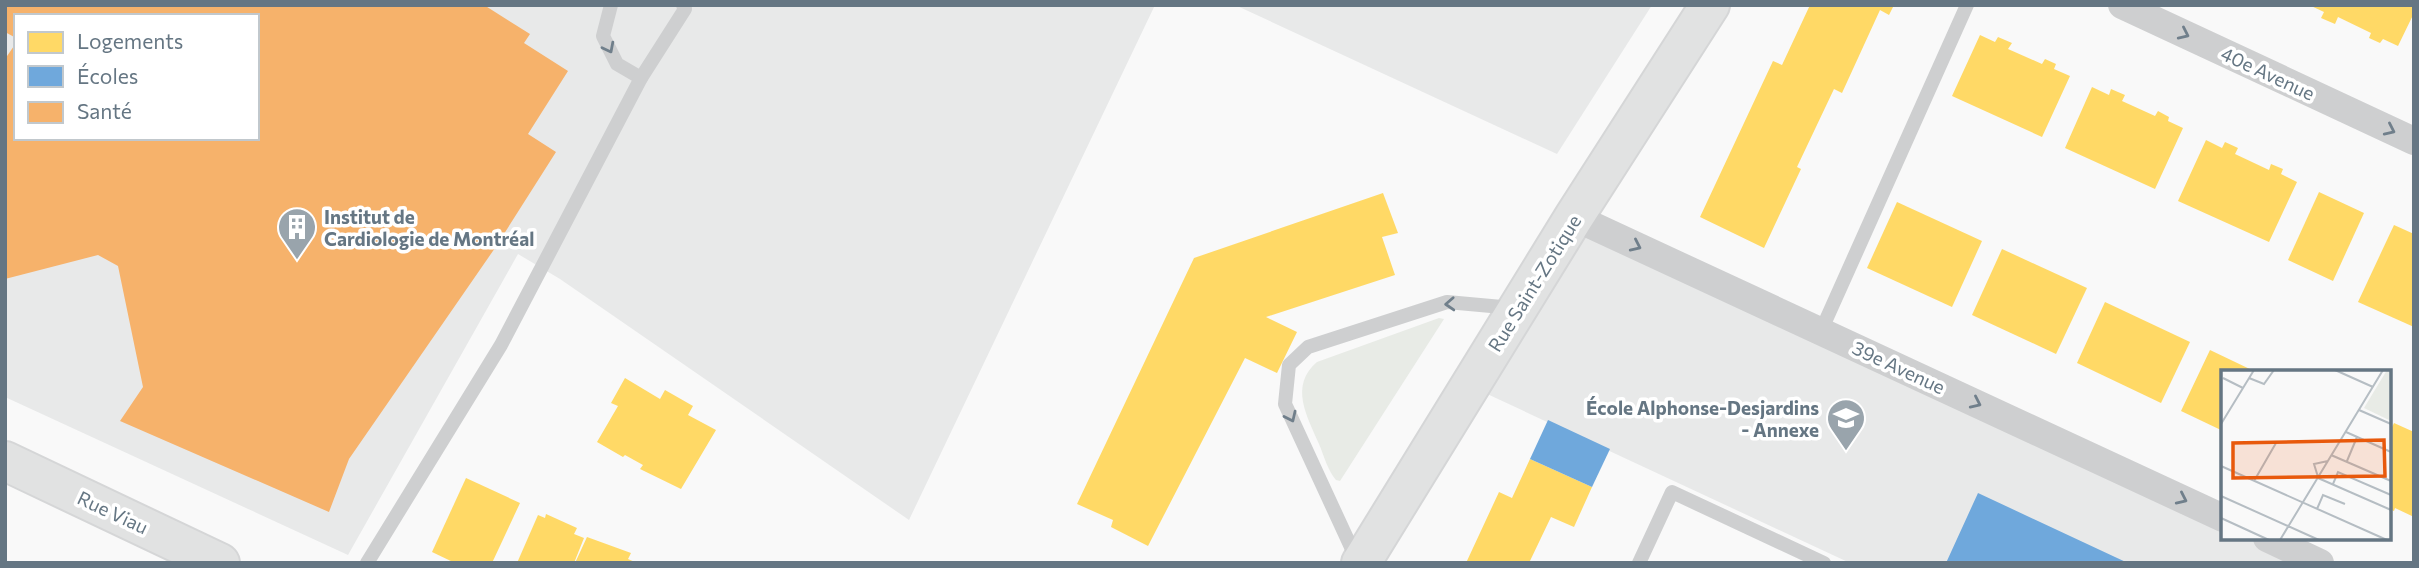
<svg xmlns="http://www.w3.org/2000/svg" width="2419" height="568" viewBox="0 0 2419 568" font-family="Commissioner,sans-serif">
<rect width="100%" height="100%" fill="#f9f9f9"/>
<!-- built -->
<g fill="#e8e9e9" fill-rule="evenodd">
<path d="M 5,5 L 1155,5 L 909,520 L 560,279 L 518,254 L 348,555 L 5,397 ZM 16,16 L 257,16 L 257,138 L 16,138 Z"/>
<polygon points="1235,5 1652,5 1557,154"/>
<polygon points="1574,217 2223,518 2223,538 2267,538 2320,563 1850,563 1470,386"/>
</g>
<!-- green -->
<path fill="#e8ebe6" d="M 1439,318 L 1444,319 L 1340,481 L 1336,480 C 1328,471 1324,456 1319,444 C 1307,416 1289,386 1317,362 Z"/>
<!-- homes -->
<g fill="#ffd966">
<polygon points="1810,5 1894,5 1889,15 1880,10 1842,93 1834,89 1797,167 1801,169 1764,248 1700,217 1773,61 1782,65"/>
<polygon points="2309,5 2414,5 2414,13 2398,46 2383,39 2380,43 2369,38 2371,33 2338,17 2335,24 2321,18 2324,12"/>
<polygon points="1980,35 1995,42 1998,37 2012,43 2008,49 2042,64 2045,59 2056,64 2054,69 2070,76 2042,137 1952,96"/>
<polygon points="2092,87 2109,95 2111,89 2125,95 2122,101 2155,116 2158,111 2169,117 2168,121 2183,128 2155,189 2065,148"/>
<polygon points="2206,140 2222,148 2225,142 2238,148 2235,154 2269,170 2271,164 2283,169 2281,174 2297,182 2269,242 2178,201"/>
<polygon points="2319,192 2364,213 2333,281 2288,260"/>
<polygon points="1383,193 1398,233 1382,237 1395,275 1266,317 1297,332 1277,373 1245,358 1148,546 1111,527 1113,520 1077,504 1194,258"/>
<polygon points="1897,202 1982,241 1952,307 1867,268"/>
<polygon points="2394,225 2414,234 2414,327 2358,302"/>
<polygon points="2002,249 2087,288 2056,354 1972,315"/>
<polygon points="2105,302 2190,342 2161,403 2077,363"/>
<polygon points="2210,350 2256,372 2223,372 2223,431 2181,411"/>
<polygon points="625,378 660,399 665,390 693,406 688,415 716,430 681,489 640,469 643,465 625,455 623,457 597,442 618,406 611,403"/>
<polygon points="2394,423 2414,432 2414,517 2395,508 2394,511 2389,509 2389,433"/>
<polygon points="1530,459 1592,487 1574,527 1551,517 1529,563 1466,563 1499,492 1512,498"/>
<polygon points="466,478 520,503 492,563 455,563 432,552"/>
<polygon points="546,514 577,528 574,534 584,538 574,563 517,563 538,515 545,518"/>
<polygon points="587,537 631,553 628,559 637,563 575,563"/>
</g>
<!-- schools -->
<g fill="#6fa8dc">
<polygon points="1548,420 1610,449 1592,487 1530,459"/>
<polygon points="1978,493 2115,557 2128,563 1946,563"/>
</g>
<!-- health -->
<polygon fill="#f6b26b" points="5,5 484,5 530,34 524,43 568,71 528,134 556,152 495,248 349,459 329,512 120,421 143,387 118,266 98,255 5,279 5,59 16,43 16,138 257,138 257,16 16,16 16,38 5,32"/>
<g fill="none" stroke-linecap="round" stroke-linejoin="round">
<defs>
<g id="secondary">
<polyline points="5,461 220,563"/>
<polyline points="1361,563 1574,217 1710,5"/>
</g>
</defs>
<!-- secondary casing -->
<use href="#secondary" stroke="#d5d6d7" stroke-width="42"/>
<!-- lane -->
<g stroke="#cecfd0" stroke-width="14">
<polyline points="611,5 603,36 617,64 641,78"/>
<polyline points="1821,331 1967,5"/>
<polyline points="1357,560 1285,404 1289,365 1308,347 1447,302 1513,308"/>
<polyline points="367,563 501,345 641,78 685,9 683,5"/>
<polyline points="1639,563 1672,492 1824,563"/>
</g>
<!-- street -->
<g stroke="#cecfd0" stroke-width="28">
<polyline points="2122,5 2414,141"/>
<polyline points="1574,217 2223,518"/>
<polyline points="2267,538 2320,563"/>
</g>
<!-- secondary -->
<use href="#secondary" stroke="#e1e2e2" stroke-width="38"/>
</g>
<!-- one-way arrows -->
<defs><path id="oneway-chevron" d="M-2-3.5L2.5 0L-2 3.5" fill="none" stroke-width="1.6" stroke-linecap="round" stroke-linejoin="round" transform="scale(1.75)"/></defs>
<g stroke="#707f8b">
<use href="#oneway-chevron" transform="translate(2184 34) rotate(25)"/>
<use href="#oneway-chevron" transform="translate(609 48) rotate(63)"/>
<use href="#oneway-chevron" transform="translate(2390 130) rotate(25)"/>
<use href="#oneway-chevron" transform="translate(1636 246) rotate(25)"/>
<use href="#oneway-chevron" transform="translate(1450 304) rotate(177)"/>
<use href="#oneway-chevron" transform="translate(1976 403) rotate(25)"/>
<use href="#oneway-chevron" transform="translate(1291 417) rotate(65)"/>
<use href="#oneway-chevron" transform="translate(2182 499) rotate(25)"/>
</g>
<!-- icons -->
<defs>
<symbol id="building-pin" viewBox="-11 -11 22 30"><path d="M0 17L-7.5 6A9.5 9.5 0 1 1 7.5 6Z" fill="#99a4ac" stroke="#fff"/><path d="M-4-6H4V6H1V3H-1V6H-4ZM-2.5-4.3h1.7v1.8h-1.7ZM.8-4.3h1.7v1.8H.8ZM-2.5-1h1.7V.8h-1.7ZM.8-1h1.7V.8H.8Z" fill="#fff"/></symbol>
<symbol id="school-pin" viewBox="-11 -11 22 30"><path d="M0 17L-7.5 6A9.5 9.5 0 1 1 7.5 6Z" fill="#99a4ac" stroke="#fff"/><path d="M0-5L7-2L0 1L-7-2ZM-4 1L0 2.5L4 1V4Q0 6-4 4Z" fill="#fff"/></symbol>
</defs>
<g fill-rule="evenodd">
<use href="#building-pin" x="275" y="205" width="44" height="60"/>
<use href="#school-pin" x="1824" y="396" width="44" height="60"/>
</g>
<g text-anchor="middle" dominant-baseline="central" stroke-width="7" stroke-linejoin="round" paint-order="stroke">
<!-- street labels -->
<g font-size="19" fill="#657683" stroke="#fff">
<text transform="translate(2268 73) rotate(25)">40e Avenue</text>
<text transform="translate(1534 283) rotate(-58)">Rue Saint-Zotique</text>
<text transform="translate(1899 367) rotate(25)">39e Avenue</text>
<text transform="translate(113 512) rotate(25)">Rue Viau</text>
</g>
<!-- poi labels -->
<g font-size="19" font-weight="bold" fill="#657683" stroke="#fff" text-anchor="start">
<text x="324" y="216">Institut de<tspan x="324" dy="22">Cardiologie de Montréal</tspan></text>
<text x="1819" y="407" text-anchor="end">École Alphonse-Desjardins<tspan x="1819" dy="22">- Annexe</tspan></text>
</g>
</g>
<!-- overview -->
<g transform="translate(2221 370)">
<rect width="170" height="170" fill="#f9f9f9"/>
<path d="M 166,0 L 170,0 L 170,51 L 143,38 Z" fill="#e8ebe6"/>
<path fill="none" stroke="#b5bdc3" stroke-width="2" d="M 114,0 L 152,17M 2,8 L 22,18M 28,8 L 43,14 L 53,0M 138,40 L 170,54M 0,54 L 33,0M 125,62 L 170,82M 110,85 L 170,111M 126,91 L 136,67M 0,96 L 166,170M 97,107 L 93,94 L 107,91M 97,108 L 170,140M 33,111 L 55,73M 112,114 L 117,102 L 170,125M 0,126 L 98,170M 96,139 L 102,125 L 124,134M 0,148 L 48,170M 59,170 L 162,0"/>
<path fill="#e8590c" fill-opacity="0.15" stroke="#e8590c" stroke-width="3.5" d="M 163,70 L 164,106 L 12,108 L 12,73 Z"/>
<rect width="170" height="170" fill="none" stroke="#657683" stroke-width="3.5"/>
</g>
<!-- border -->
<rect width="2419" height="568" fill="none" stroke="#657683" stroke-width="14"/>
<!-- legend -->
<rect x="14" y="14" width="245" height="126" fill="#ffffff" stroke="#c1c8cd" stroke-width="2"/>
<rect x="28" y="32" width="35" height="21" fill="#ffd966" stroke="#c1c8cd" stroke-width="2"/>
<text x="77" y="49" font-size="21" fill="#657683">Logements</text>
<rect x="28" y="66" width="35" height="21" fill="#6fa8dc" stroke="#c1c8cd" stroke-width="2"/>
<text x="77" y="84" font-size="21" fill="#657683">Écoles</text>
<rect x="28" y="102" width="35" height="21" fill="#f6b26b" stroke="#c1c8cd" stroke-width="2"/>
<text x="77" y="119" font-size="21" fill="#657683">Santé</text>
</svg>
